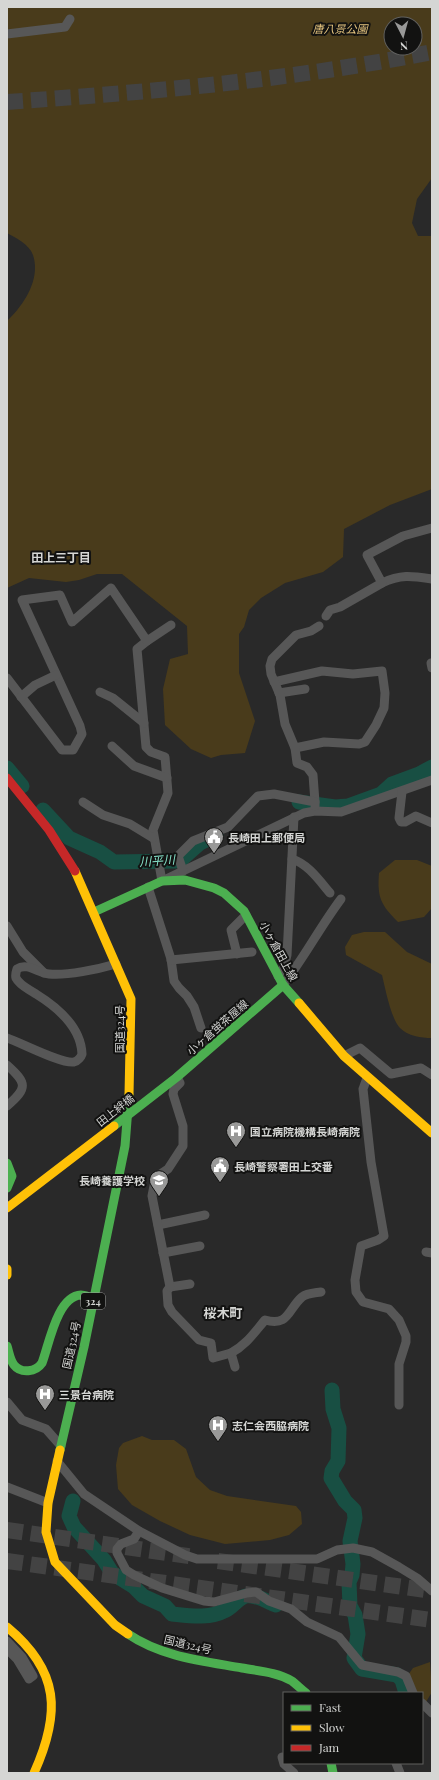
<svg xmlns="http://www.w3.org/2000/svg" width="439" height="1780" viewBox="0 0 439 1780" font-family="'Playfair Display','Noto Sans JP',serif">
<rect width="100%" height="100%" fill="#292929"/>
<!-- green -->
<g fill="#493b1b" fill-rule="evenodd">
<path d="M 7,7 L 432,7 L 432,178 L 417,199 L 412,223 L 418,236 L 432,236 L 432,489 L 390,505 L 344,529 L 343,557 L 323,572 L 285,583 L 261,598 L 249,610 L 244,627 L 239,634 L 239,673 L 255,721 L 245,753 L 221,755 L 211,758 L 191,749 L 165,725 L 163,689 L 170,659 L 188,654 L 187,626 L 122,574 L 97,574 L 79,580 L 66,582 L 29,578 L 7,588 L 7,321 C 24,305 41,279 33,255 C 29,244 16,238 7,233 ZM 391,24 L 415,24 L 415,48 L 391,48 Z"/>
<path d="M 395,860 L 417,860 L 432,866 L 432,908 L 424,917 L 398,922 C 381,905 377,898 379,873 Z"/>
<path d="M 364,932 L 385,932 L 407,952 L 432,964 L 432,1038 C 421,1038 408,1036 400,1028 C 391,1019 385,987 382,975 L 346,955 L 345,947 L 352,935 Z"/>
<polygon points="142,1436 152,1440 174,1440 186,1449 196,1477 210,1490 227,1496 296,1506 301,1512 302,1524 289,1535 270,1540 225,1544 190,1535 160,1521 132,1505 118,1489 116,1465 119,1448 123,1443"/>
<polygon points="430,1662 432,1692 426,1702 422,1698 422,1693 417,1693 408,1675 413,1668"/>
</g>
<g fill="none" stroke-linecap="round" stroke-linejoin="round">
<!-- river -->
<g stroke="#184f43" stroke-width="15">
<polyline points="7,768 22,786"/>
<polyline points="299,802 335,807 348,806 381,794 392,784 419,774 432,767"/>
<polyline points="43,810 69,838 100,852 114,862 176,861 182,859 200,843 216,835"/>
<polyline points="332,1390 333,1409 339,1428 338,1461 332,1471 331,1478 345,1501 354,1510 355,1518 350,1541 353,1564 352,1575 349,1582 350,1606 355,1615 358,1634 354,1658 362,1669 397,1675 402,1680 406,1693"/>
<path d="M 73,1501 L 69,1516 L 74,1527 L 104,1560 L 112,1573 L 133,1586 L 143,1596 L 165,1606 L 172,1614 C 191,1616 209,1619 226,1610 C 233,1607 239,1597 246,1596 C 255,1594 268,1602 276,1605"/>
</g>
<!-- highway-tunnel -->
<g stroke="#434343" stroke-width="16" stroke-dasharray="16 8" stroke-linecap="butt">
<path d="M 7,102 C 150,92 292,80 432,52"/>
<polyline points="7,1530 195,1557"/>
<polyline points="7,1561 432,1620"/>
<polyline points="218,1561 432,1591"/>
</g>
<!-- street -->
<g stroke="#575757" stroke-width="9">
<polyline points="7,34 65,27 70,19"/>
<path d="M 432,528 L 403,536 L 367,555 L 382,583 C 401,574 412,576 432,579"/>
<polyline points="326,616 330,610 340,607 382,583"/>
<polyline points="147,641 137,649 146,747 151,752 165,757 168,793 153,830 162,881 304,813 315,811 341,812 432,780"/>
<polyline points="431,663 432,668"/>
<polyline points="7,678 62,750 73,750 82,734 80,726 22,600 60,595 72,622 111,588 147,641 171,625"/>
<polyline points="274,682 322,671 353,674 382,671 385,693 384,708 376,725 365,742 359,744 324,742 295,748"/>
<polyline points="100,692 113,698 144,723"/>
<polyline points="279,693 305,689"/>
<polyline points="21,697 35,685 56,675"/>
<polyline points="112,746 134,766 167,778"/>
<polyline points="402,792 399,818 401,822 405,822 416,816 432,823"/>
<polyline points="83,802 103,815 130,824 153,838"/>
<polyline points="315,802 313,775 307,767 297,763 295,748 285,724 280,695 271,674 270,666 272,659 296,635 311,631 319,626"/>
<path d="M 292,859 C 308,864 319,880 330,893"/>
<polyline points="183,871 178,856 193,841 228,827 258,796 274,794 315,802 315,806"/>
<polyline points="148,887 171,959 174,981 179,988 187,996 194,1007 201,1028"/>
<polyline points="7,926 23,952 44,973"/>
<polyline points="237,954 231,930 246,915"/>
<polyline points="171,960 252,952"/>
<polyline points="278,976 284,967 287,955 294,817"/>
<path d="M 283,985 C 304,958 320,927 341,899"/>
<path d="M 7,1038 C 22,1043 61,1064 74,1062 C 78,1061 81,1057 82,1054 C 81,1027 57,1007 36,994 C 29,989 20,986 16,978 C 15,975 16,972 17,969 C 27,962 38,973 49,974 C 66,976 99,969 116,964"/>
<polyline points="344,1056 360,1048 391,1074 421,1068 432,1075"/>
<path d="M 7,1065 C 27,1083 28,1088 7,1106"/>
<polyline points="367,1078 363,1089 371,1162 384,1236 378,1240 361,1246 355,1280 356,1292 363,1302 389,1309 399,1320 406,1336 406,1342 399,1364 399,1405"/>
<polyline points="158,1225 205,1215"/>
<polyline points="426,1252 432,1253"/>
<polyline points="163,1253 200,1246"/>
<polyline points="190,1284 170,1287 167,1291 168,1305 172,1312 199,1340 211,1343 213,1358 231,1353 235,1367"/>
<polyline points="170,1287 152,1196 155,1181 159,1175 168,1169 183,1146 183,1126 173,1094 174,1089 180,1083 177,1077"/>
<path d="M 231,1353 C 246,1345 254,1333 265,1320 C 289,1327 288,1309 302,1297 C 307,1293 315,1293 321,1292"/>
<polyline points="7,1402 22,1420 46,1429 61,1446"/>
<polyline points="57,1461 84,1494 139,1531 185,1555 197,1559 317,1559 337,1550 353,1548 372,1552 399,1567 417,1578 432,1591"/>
<polyline points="7,1487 48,1503"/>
<polyline points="139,1531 134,1539 121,1544 117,1549 117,1553 126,1570 134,1575 162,1588 204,1601 214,1602 247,1593 256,1592 269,1601 291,1609 307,1622 339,1637 362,1665 398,1672 406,1676 413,1693"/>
<polyline points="7,1641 22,1657 33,1676 29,1679 17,1659 7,1649"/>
<polyline points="422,1703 432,1713"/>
<polyline points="282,1757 284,1764 294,1773"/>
<polyline points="396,1763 400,1773"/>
</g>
<!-- fast -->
<g stroke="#4caf50" stroke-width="9">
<polyline points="94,912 162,881 185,880 214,888 224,893 244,911 283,985 299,1003"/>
<polyline points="114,1126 177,1077 283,985"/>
<polyline points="7,1163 12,1176 7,1188"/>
<path d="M 7,1346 C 9,1352 10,1360 14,1365 C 21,1374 36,1372 42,1363 C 49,1345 57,1296 81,1295 C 84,1295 89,1297 93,1298"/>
<polyline points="60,1450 84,1347 125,1146 129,1095"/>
<path d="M 128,1634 C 162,1657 203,1661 242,1668 C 258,1671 277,1672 292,1681 C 297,1685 301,1689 306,1693"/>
<polyline points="331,1763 333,1773"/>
</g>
<!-- slow -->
<g stroke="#ffc107" stroke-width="9">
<polyline points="75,871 131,999 129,1095"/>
<polyline points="299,1003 344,1056 432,1133"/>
<polyline points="7,1208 114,1126"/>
<polyline points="7,1269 7,1275"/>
<polyline points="60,1450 48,1503 46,1532 55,1562 115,1625 128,1634"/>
<path d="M 7,1627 C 60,1671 61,1713 34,1773"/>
</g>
<!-- jam -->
<polyline stroke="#c62828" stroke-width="9" points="7,778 49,830 75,871"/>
</g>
<!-- icons -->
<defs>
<symbol id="civic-pin" viewBox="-11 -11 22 30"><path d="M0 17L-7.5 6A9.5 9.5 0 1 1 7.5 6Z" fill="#999998" stroke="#121211"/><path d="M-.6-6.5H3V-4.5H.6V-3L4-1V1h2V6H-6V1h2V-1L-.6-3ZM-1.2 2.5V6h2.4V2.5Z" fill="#fff"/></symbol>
<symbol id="hospital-pin" viewBox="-11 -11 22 30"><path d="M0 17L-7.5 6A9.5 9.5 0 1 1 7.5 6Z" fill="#999998" stroke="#121211"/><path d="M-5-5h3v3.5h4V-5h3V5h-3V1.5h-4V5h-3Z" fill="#fff"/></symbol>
<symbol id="school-pin" viewBox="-11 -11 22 30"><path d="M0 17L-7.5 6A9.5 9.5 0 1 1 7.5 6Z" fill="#999998" stroke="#121211"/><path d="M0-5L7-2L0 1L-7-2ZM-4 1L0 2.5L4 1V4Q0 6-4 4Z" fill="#fff"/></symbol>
</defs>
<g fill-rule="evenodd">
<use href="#civic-pin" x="203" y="826" width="22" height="30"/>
<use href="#hospital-pin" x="225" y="1120" width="22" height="30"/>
<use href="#civic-pin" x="209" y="1155" width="22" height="30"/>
<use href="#school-pin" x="148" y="1169" width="22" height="30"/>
<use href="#hospital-pin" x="34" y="1383" width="22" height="30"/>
<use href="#hospital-pin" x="207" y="1414" width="22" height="30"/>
</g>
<g text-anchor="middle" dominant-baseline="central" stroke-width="4" stroke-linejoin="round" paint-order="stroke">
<!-- shield labels -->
<rect fill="#121211" stroke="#9a9b9a" stroke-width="1" x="81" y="1293" width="24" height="16" rx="3"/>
<g font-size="10" font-weight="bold" fill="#d5d6d4">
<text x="93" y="1301">324</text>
</g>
<!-- park labels -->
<g font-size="11" font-style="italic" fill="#e5c47f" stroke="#121211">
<text x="340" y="28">唐八景公園</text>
</g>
<!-- poi labels -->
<g font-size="11" font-weight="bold" fill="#d5d6d4" stroke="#121211" text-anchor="start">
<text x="228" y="837">長崎田上郵便局</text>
<text x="250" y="1131">国立病院機構長崎病院</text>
<text x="234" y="1166">長崎警察署田上交番</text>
<text x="145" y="1180" text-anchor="end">長崎養護学校</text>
<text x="59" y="1394">三景台病院</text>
<text x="232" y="1425">志仁会西脇病院</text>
</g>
<!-- street labels -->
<g font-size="11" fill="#d5d6d4" stroke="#121211">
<text transform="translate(279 951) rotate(61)">小ヶ倉田上線</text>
<text transform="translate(217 1027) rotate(-41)">小ヶ倉蛍茶屋線</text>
<text transform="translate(119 1029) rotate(-90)">国道324号</text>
<text transform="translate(115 1110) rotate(-38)">田上絆橋</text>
<text transform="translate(71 1345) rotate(-78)">国道324号</text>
<text transform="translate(188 1644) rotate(13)">国道324号</text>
</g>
<!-- neighbourhood labels -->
<g font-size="12" font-weight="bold" fill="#d5d6d4" stroke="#121211">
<text x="61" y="557">田上三丁目</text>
</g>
<!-- water labels -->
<g font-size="12" font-style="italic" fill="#86e3ca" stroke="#121211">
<text transform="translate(157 860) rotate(-4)">川平川</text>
</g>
<!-- quarter labels -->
<g font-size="13" font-weight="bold" fill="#d5d6d4" stroke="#121211">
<text x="223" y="1312">桜木町</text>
</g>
</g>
<!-- border -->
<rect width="439" height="1780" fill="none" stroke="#d5d6d4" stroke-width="16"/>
<!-- legend -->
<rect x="283" y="1692" width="140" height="72" fill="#121211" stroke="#60605f"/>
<rect x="291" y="1705" width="20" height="6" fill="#4caf50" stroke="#60605f"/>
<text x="319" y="1712" font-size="12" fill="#d5d6d4">Fast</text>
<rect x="291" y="1725" width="20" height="6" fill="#ffc107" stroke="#60605f"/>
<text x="319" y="1732" font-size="12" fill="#d5d6d4">Slow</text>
<rect x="291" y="1745" width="20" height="6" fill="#c62828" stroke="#60605f"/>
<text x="319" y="1752" font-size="12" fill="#d5d6d4">Jam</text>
<!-- north arrow -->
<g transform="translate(403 36) rotate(174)"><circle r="19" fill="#121211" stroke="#60605f"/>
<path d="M0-3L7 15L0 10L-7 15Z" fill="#999998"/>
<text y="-6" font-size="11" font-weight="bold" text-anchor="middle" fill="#d5d6d4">N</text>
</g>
</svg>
